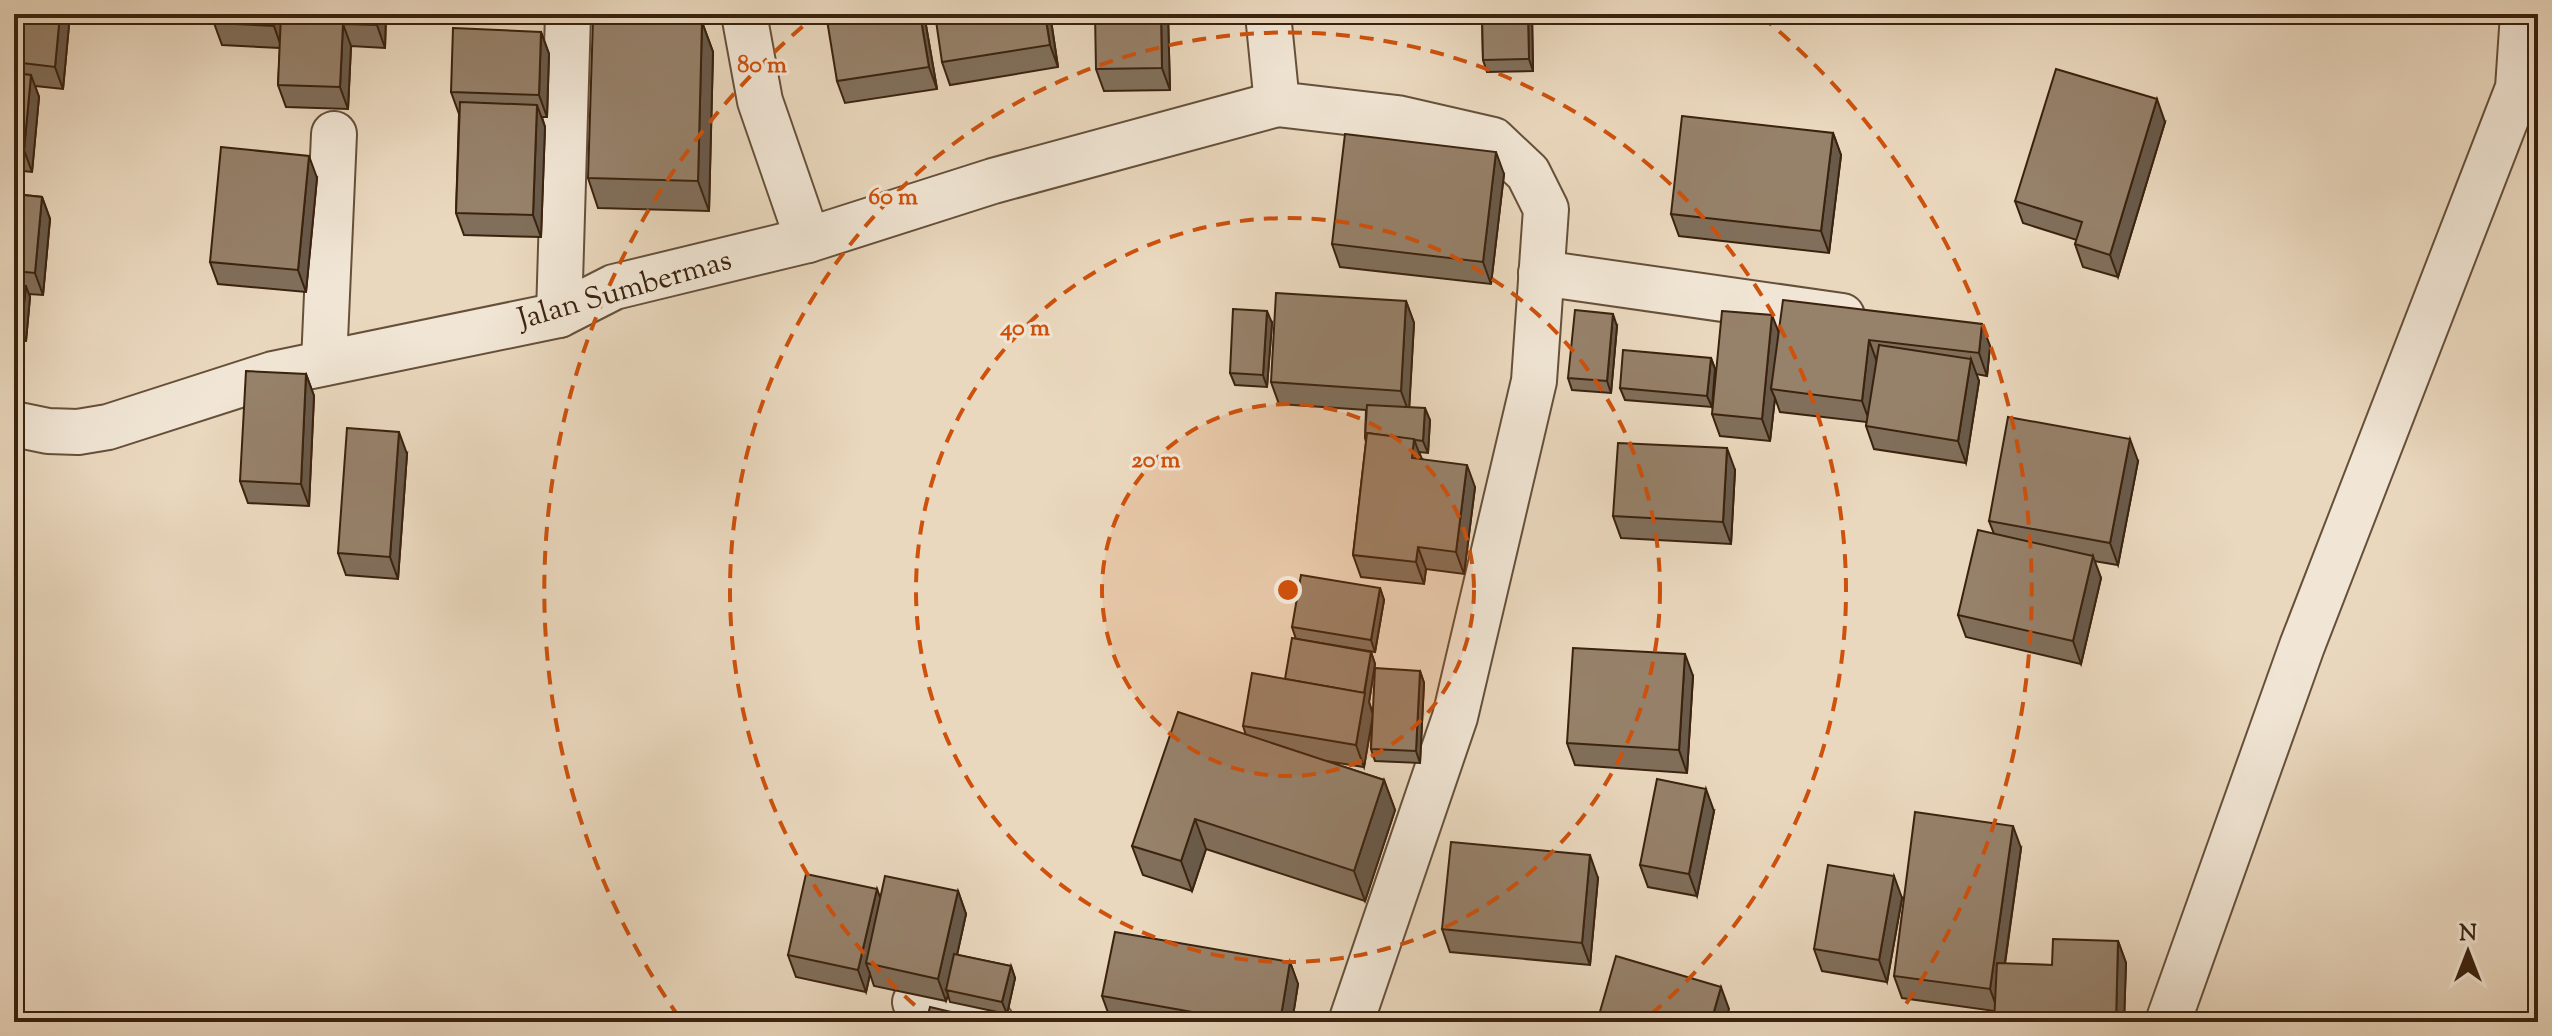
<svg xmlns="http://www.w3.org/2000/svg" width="2552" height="1036" viewBox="0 0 2552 1036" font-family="'Sorts Mill Goudy',serif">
<rect width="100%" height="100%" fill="#ead8be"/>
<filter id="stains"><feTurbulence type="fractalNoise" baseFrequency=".0025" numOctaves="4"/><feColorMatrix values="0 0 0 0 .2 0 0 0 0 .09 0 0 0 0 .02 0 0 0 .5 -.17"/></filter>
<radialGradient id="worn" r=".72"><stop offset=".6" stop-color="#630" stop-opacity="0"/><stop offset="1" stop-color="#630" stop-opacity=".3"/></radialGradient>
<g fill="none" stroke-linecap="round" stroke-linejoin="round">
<defs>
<g id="minor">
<polyline points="744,14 760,101 808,240"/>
<polyline points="1268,14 1277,104 1397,118 1493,140 1528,173 1546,209 1534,381 1455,717 1351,1022"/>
<polyline points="1541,273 1842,316"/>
<polyline points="559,315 568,14"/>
<polyline points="324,363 334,134"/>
<polyline points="14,424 48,431 78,432 108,427 273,374 559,315 614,287 808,240 993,181 1277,104"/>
<polyline points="915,1002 991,1022"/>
<polyline points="2168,1022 2302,646 2518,88 2523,14"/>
</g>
</defs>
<!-- minor casing -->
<use href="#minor" stroke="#66503a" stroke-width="48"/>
<!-- minor -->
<use href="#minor" stroke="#f1e6d5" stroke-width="44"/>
</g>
<!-- wall -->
<g fill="#816f5b" stroke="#3a220e" stroke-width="2">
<polygon points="14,14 69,25 63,89 35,86 39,97 32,172 14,170"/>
<polygon points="214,14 386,14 385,48 351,46 348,109 286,107 278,85 280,48 222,45 214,23"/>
<polygon points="924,14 937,89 845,103 837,81"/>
<polygon points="1050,14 1058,67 950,85 942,62"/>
<polygon points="1168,14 1170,90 1104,91 1096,69"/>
<polygon points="1482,14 1532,14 1533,71 1487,72 1483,60"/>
<polygon points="702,22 713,52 709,211 598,208 588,178"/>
<polygon points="541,32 549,54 547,117 542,117 545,127 541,237 464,235 456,213 459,114 451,92"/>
<polygon points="2165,122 2118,277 2083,267 2075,244 2077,240 2023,223 2015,201"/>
<polygon points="1833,133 1841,155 1829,253 1679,236 1671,214"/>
<polygon points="1504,174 1491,284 1340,267 1332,244"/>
<polygon points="317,178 306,292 218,284 210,262"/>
<polygon points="14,194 42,197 50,219 43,295 29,294 30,297 26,341 14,340"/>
<polygon points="1406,301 1414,323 1409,407 1430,420 1428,453 1419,452 1422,459 1475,487 1464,574 1426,569 1424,584 1361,577 1353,555 1366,442 1365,438 1366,410 1279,404 1271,382"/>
<polygon points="1272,323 1267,387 1235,385 1230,373"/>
<polygon points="1617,326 1611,393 1572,390 1568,378"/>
<polygon points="1779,332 1990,346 1987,376 1976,374 1979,381 1966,463 1874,449 1866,426 1867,422 1780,412 1775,398 1770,441 1720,436 1712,414"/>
<polygon points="1711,358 1715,369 1712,407 1625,400 1620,388"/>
<polygon points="306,374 314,396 309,506 248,503 240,481"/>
<polygon points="407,454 398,579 346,575 338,553"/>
<polygon points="2138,461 2118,565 2094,561 2101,578 2081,664 1966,637 1958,615 1994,534 1989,521"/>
<polygon points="1735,470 1731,544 1621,538 1613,516"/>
<polygon points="1380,588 1384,600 1375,652 1296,639 1292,627"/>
<polygon points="1371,652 1375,664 1369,702 1373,714 1420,671 1424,683 1420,763 1375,761 1371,749 1372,719 1364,767 1326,761 1384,780 1395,810 1365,901 1206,849 1192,891 1143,875 1132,846 1246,735 1243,726 1285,679"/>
<polygon points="1693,676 1687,773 1575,765 1567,743"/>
<polygon points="1714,811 1697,896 1648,887 1640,865"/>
<polygon points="2021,848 2005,964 2052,965 2118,941 2126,963 2124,1022 1994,1022 1995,1011 1902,998 1894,976"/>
<polygon points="1598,878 1590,965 1450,952 1442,929"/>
<polygon points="877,889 880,899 958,891 966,914 957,955 1011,966 1015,978 1007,1014 950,1002 948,995 946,1001 874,986 870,974 866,992 796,977 788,955"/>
<polygon points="1902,898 1887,982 1822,971 1814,949"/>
<polygon points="1290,962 1298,984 1292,1022 1131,1022 1110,1018 1102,996"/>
</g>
<!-- shaded-wall -->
<g fill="#695a4a" stroke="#3a220e" stroke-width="2">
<polygon points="60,14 65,14 69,25 63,89 55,67"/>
<polygon points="275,14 283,14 282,49 274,26"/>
<polygon points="377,14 386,14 385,48 377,25"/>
<polygon points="920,14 924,14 937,89 929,67"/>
<polygon points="1045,14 1050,14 1058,67 1050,45"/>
<polygon points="1161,14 1168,14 1170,90 1162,68"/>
<polygon points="1528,14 1532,14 1533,71 1529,59"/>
<polygon points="702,22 713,52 709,211 698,181"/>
<polygon points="343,24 351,46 348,109 340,87"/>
<polygon points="541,32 549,54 547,117 539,95"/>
<polygon points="31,75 39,97 32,172 24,150"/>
<polygon points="2157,99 2165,122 2118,277 2110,255"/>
<polygon points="537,105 545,127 541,237 533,215"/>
<polygon points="1833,133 1841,155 1829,253 1821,231"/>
<polygon points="1496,152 1504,174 1491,284 1483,262"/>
<polygon points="309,156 317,178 306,292 298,270"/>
<polygon points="42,197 50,219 43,295 35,273"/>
<polygon points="26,286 30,297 26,341 21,329"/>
<polygon points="1406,301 1414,323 1409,413 1401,391"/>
<polygon points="1267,311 1272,323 1267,387 1263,375"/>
<polygon points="1613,314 1617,326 1611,393 1607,381"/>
<polygon points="1772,315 1781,338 1771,389 1775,398 1770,441 1762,419"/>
<polygon points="1982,324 1990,346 1987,376 1979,353"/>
<polygon points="1869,340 1877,362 1870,423 1862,401"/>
<polygon points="1711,358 1715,369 1712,407 1707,396"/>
<polygon points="1971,359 1979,381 1966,463 1958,441"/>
<polygon points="306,374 314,396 309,506 301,484"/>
<polygon points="1425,408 1430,420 1428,453 1423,441"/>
<polygon points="399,432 407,454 398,579 390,557"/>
<polygon points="1414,439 1422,461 1412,458"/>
<polygon points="2130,439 2138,461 2118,565 2110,543"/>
<polygon points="1727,448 1735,470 1731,544 1723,522"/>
<polygon points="1467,465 1475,487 1464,574 1456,552"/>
<polygon points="1418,547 1426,569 1424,584 1416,562"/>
<polygon points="2093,556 2101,578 2081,664 2073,641"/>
<polygon points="1380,588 1384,600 1375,652 1371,640"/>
<polygon points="1371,652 1375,664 1369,702 1373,715 1364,767 1356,745"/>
<polygon points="1685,654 1693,676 1687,773 1679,750"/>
<polygon points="1420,671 1424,683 1420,763 1416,751"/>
<polygon points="1384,780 1395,810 1365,901 1354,871"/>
<polygon points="1706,789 1714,811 1697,896 1689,874"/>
<polygon points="1195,819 1206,849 1192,891 1181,861"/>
<polygon points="2013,826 2021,848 1998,1011 1990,989"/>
<polygon points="1590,855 1598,878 1590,965 1582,943"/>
<polygon points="1894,876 1902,898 1887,982 1879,960"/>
<polygon points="877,889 885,911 866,963 870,974 866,992 858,970"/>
<polygon points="958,891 966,914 949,991 946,990 948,995 946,1001 938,979"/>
<polygon points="2118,941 2126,963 2124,1022 2116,1022"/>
<polygon points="1290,962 1298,984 1292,1022 1280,1022"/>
<polygon points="1011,966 1015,978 1007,1014 1002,1002"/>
<polygon points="1721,987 1729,1009 1725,1022 1711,1022"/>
</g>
<!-- building -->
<g fill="#96816a" stroke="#3a220e" stroke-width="2">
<polygon points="14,14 60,14 55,67 14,62"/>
<polygon points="214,14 275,14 274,26 214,23"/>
<polygon points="281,14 377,14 377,25 343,24 340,87 278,85"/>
<polygon points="826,14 920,14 929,67 837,81"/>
<polygon points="935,14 1045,14 1050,45 942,62"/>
<polygon points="1095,14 1161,14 1162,68 1096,69"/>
<polygon points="1482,14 1528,14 1529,59 1483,60"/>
<polygon points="593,19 702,22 698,181 588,178"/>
<polygon points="453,28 541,32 539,95 451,92"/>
<polygon points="2056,69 2157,99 2110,255 2075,244 2082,222 2015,201"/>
<polygon points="14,73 31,75 24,150 14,149"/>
<polygon points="460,102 537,105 533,215 456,213"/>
<polygon points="1682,116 1833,133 1821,231 1671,214"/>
<polygon points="1345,134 1496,152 1483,262 1332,244"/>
<polygon points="221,147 309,156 298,270 210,262"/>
<polygon points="14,194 42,197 35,273 14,271"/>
<polygon points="14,285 26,286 21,329 14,328"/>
<polygon points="1276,293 1406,301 1401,391 1271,382"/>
<polygon points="1783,300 1982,324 1979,353 1869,340 1862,401 1771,389"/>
<polygon points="1233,309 1267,311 1263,375 1230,373"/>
<polygon points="1575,310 1613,314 1607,381 1568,378"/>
<polygon points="1722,311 1772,315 1762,419 1712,414"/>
<polygon points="1879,345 1971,359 1958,441 1866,426"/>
<polygon points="1623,350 1711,358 1707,396 1620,388"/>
<polygon points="246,371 306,374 301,484 240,481"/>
<polygon points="1367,405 1425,408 1423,441 1367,433 1367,438 1365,438"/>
<polygon points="2008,417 2130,439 2110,543 1989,521"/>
<polygon points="347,428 399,432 390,557 338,553"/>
<polygon points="1367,433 1414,439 1412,458 1467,465 1456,552 1418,547 1416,562 1353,555"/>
<polygon points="1618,443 1727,448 1723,522 1613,516"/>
<polygon points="1978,530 2093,556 2073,641 1958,615"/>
<polygon points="1301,575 1380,588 1371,640 1292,627"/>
<polygon points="1292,638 1371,652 1364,693 1285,679"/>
<polygon points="1573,648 1685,654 1679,750 1567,743"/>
<polygon points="1375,668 1420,671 1416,751 1371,749"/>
<polygon points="1252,673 1365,693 1356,745 1243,726"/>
<polygon points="1178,712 1384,780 1354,871 1195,819 1181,861 1132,846"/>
<polygon points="1657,779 1706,789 1689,874 1640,865"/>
<polygon points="1915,812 2013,826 1990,989 1894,976"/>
<polygon points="1451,842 1590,855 1582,943 1442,929"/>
<polygon points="1828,865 1894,876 1879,960 1814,949"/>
<polygon points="806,874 877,889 858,970 788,955"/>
<polygon points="885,876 958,891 938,979 866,963"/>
<polygon points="1115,932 1290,962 1280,1022 1249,1022 1102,996"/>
<polygon points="2053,939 2118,941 2116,1022 1994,1022 1997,963 2052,965"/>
<polygon points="954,954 1011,966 1002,1002 946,990"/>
<polygon points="1616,956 1721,987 1711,1022 1597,1022"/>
<polygon points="930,1007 968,1016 966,1022 926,1022"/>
</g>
<!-- distance rings -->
<circle cx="1288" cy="590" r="186" fill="#ce510c" fill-opacity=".12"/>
<g fill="none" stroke="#ce510c" stroke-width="4" stroke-dasharray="14 10">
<circle cx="1288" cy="590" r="186"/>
<circle cx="1288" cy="590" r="372"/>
<path d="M933 1021A558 558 0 1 1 1643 1021"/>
<path d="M679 1017A744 744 0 0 1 815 16M1761 16A744 744 0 0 1 1897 1017"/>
</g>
<g text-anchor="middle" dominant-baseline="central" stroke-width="6" stroke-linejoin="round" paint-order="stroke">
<!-- street labels -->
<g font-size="30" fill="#3a220e" stroke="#f1e6d5">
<text transform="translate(625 291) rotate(-16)">Jalan Sumbermas</text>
</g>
</g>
<circle cx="1288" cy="590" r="12" fill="#ce510c" stroke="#f1e6d5" stroke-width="4"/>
<g font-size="24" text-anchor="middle" font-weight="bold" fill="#ce510c" stroke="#f1e6d5" stroke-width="6" stroke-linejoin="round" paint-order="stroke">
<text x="762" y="72">80 m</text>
<text x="893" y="204">60 m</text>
<text x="1025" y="335">40 m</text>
<text x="1156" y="467">20 m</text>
</g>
<!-- margin -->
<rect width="2552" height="1036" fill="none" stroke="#ead8be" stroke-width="48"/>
<rect x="16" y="16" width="2520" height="1004" fill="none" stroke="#3a220e" stroke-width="4"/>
<rect x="24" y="24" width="2504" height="988" fill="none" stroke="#3a220e" stroke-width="2"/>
<!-- north arrow -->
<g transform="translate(2468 952)" stroke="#f1e6d5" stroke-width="6" paint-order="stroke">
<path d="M0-6L14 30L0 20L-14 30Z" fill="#3a220e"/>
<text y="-12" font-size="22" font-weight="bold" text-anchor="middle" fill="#3a220e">N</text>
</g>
<rect width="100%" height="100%" filter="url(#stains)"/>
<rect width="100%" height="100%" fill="url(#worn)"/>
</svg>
